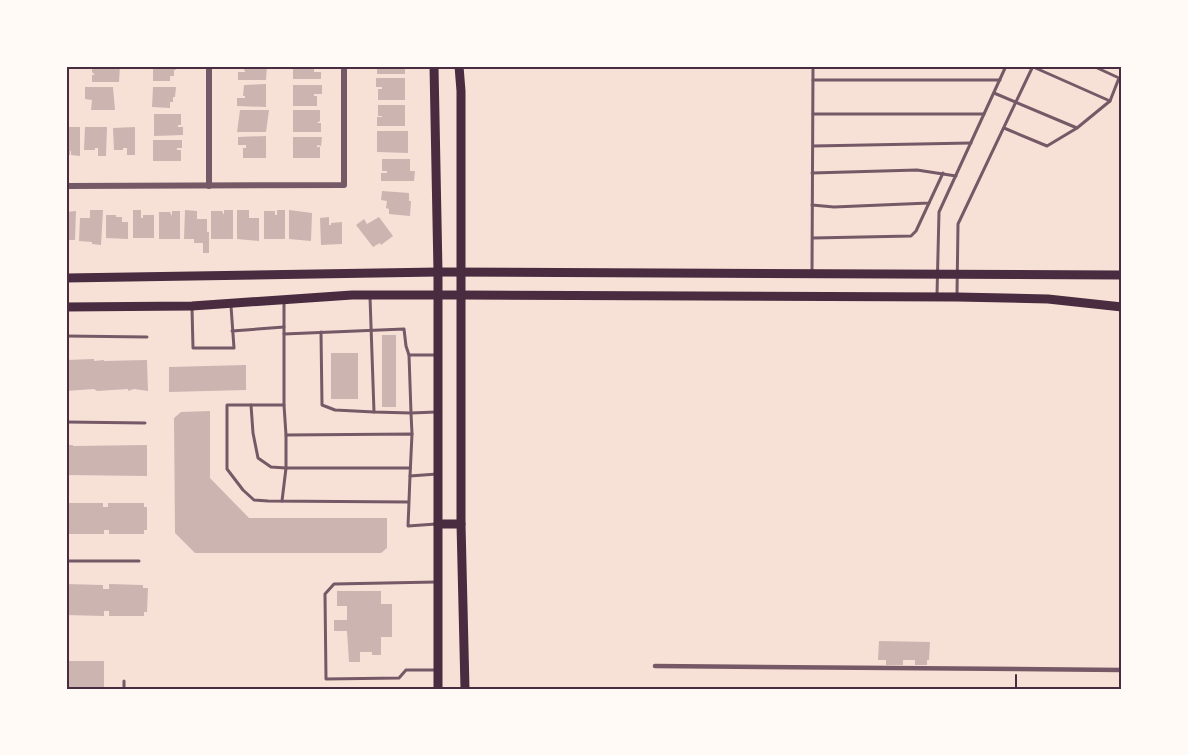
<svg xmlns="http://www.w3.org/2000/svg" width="1188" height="755" viewBox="0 0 1188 755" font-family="Cabin,sans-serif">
<rect width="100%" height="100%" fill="#f7e1d7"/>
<!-- building -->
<g fill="#ccb4b1">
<polygon points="92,66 120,66 119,82 92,82 92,75 95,75 92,72"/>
<polygon points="153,66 176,66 176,70 174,70 174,76 170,76 170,81 153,81"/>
<polygon points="243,66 267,66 266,80 238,80 238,72 245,72"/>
<polygon points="293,66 314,66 314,72 321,72 321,79 293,79"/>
<rect x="377" y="66" width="28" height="8"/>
<polygon points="376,78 405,78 405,100 378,100 378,89 382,89 382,87 376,87"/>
<polygon points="266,84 266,107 237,106 237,98 245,98 245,96 243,96 244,85"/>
<polygon points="293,85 322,85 322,94 314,94 314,96 317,96 317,106 293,106"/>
<polygon points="85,87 113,87 115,110 91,110 92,100 85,99"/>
<polygon points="153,87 176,87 175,97 173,97 173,102 170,102 170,108 152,107"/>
<polygon points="378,105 405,105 405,126 377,126 377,117 382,117 382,116 378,116"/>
<polygon points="240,110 269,110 266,132 237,132"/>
<polygon points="293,110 320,110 320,121 317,123 321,123 321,132 293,132"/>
<polygon points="154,114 181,114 181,125 178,125 178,127 183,127 183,135 154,136"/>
<polygon points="66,127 80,127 80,156 71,155 71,151 70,151 70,155 66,155"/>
<polygon points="85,127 107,127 106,156 98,156 98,148 95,148 95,150 84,150"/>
<polygon points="135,127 135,155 127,155 127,148 123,148 123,150 114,150 113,128"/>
<polygon points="377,131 408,131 408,153 377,152"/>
<polygon points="266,136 266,158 243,158 243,148 246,148 246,145 238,145 238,137"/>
<polygon points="293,137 322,137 321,146 317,145 317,147 320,147 320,158 293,158"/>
<polygon points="153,140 182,140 182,148 177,148 177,150 181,150 181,161 153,161"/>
<polygon points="382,159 410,159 410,171 415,171 414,181 381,181 381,173 387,173 387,171 382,171"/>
<polygon points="382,191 409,193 409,201 411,201 410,216 389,214 389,209 386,208 387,201 381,200"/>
<polygon points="90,210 103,210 101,245 92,244 92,242 79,241 80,218 90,218"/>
<polygon points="133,210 141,210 141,218 143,218 143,215 154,215 154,238 133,238"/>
<polygon points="185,210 197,211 197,219 207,219 207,232 209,232 209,253 203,253 203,243 194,243 194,239 184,239"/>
<polygon points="224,210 233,210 233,239 211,239 211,211 222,211 224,215"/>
<polygon points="237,210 249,210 249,218 259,218 259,241 237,239"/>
<polygon points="277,210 285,210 285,239 264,239 264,211 275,211 275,215 277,215"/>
<polygon points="289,210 312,213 311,241 289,239"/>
<polygon points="76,211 75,240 66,240 66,212"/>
<polygon points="172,211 180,211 180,239 159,239 159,212 170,212 172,216"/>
<polygon points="106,215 116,215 116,217 122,217 122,222 128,222 128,239 106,238"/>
<polygon points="329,217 329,225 331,225 331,223 342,222 342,244 321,245 320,218"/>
<polygon points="379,217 393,236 381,245 380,243 373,247 356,225 364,219 367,224"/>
<rect x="382" y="335" width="14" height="72"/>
<rect x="331" y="353" width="27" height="46"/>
<polygon points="94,359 94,361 104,360 104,361 147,360 148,391 134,389 128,391 128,389 97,391 94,389 66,391 66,360"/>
<polygon points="246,365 246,390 169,392 169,367"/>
<polygon points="210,411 210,478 249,518 387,518 387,548 381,553 195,553 175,533 174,418 181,412"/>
<polygon points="67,445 73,445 73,446 147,445 147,476 66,475"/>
<polygon points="67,503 103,503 103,507 108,507 108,503 144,503 144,507 147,507 147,530 144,530 144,534 109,534 109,530 104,530 104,534 68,534 68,529 66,529"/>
<polygon points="66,584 103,585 103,589 109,589 109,584 143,585 143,588 148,588 147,612 144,612 144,616 109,616 109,611 104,611 104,616 66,615"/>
<polygon points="337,591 381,591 381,604 392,604 392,637 381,637 381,655 372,655 372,652 360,652 360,662 349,662 347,631 334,631 334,620 347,620 347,606 337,606"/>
<polygon points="879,641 930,642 929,660 927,660 927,665 915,665 915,660 903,660 903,665 886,665 886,660 878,660"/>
<rect x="66" y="661" width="38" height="28"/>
</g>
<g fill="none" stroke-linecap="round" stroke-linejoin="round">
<!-- path -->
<polyline stroke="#4a2c40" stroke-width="2" points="1016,689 1016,675"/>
<!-- service -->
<g stroke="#755966" stroke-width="3">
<polyline points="1093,66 1119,78 1110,101"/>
<polyline points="813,80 1000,80"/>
<polyline points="994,93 1077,128"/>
<polyline points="813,114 984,114"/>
<polyline points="1004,128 1047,146 1077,128 1110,101 1031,66"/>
<polyline points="813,146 971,143"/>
<polyline points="812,173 917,170 956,176"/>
<polyline points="812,205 834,207 929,203 943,173"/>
<polyline points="813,238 911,236 916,231 929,203"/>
<polyline points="812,273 813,66"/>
<polyline points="937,295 939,212 1006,66"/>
<polyline points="957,295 958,224 1033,66"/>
<polyline points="370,297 374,412 411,413 412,434"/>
<polyline points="192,308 193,348 234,348 231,306"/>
<polyline points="232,331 284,327"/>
<polyline points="321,332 322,405 335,410 374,412"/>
<polyline points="284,334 404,329 406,346 409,355 436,355"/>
<polyline points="66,336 147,337"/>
<polyline points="409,355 411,413 436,412"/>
<polyline points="251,405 253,433 258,458 271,467 286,468 410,468"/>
<polyline points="284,405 284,302"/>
<polyline points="66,422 145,423"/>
<polyline points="282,501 286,468 286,435"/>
<polyline points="409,501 410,476"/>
<polyline points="436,524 408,526 409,502 268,501 254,500 243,490 227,469 227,405 284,405 286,435 412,434 410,476 437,474"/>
<polyline points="66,561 139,561"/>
<polyline points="436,670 406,670 399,678 326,679 325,594 334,584 436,582"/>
<polyline points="124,689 124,681"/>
</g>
<!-- pedestrian -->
<polyline stroke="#755966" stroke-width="4.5" points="655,666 1122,670"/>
<!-- minor -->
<g stroke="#755966" stroke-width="6">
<polyline points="209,66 209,186"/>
<polyline points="66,186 344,185 344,66"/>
</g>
<!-- secondary -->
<g stroke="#4a2c40" stroke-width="9">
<polyline points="434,66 438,272 438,689"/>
<polyline points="459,66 461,91 461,524 465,689"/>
<polyline points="66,278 438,272 1122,275"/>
<polyline points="66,307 192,306 352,295 461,295 957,297 1048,299 1122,307"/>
<polyline points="438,524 461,524"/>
</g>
</g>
<!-- border -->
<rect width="1188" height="755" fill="none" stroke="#fffaf5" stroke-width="135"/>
<rect x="68" y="68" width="1052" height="620" fill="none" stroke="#4a2c40" stroke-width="2"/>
</svg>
